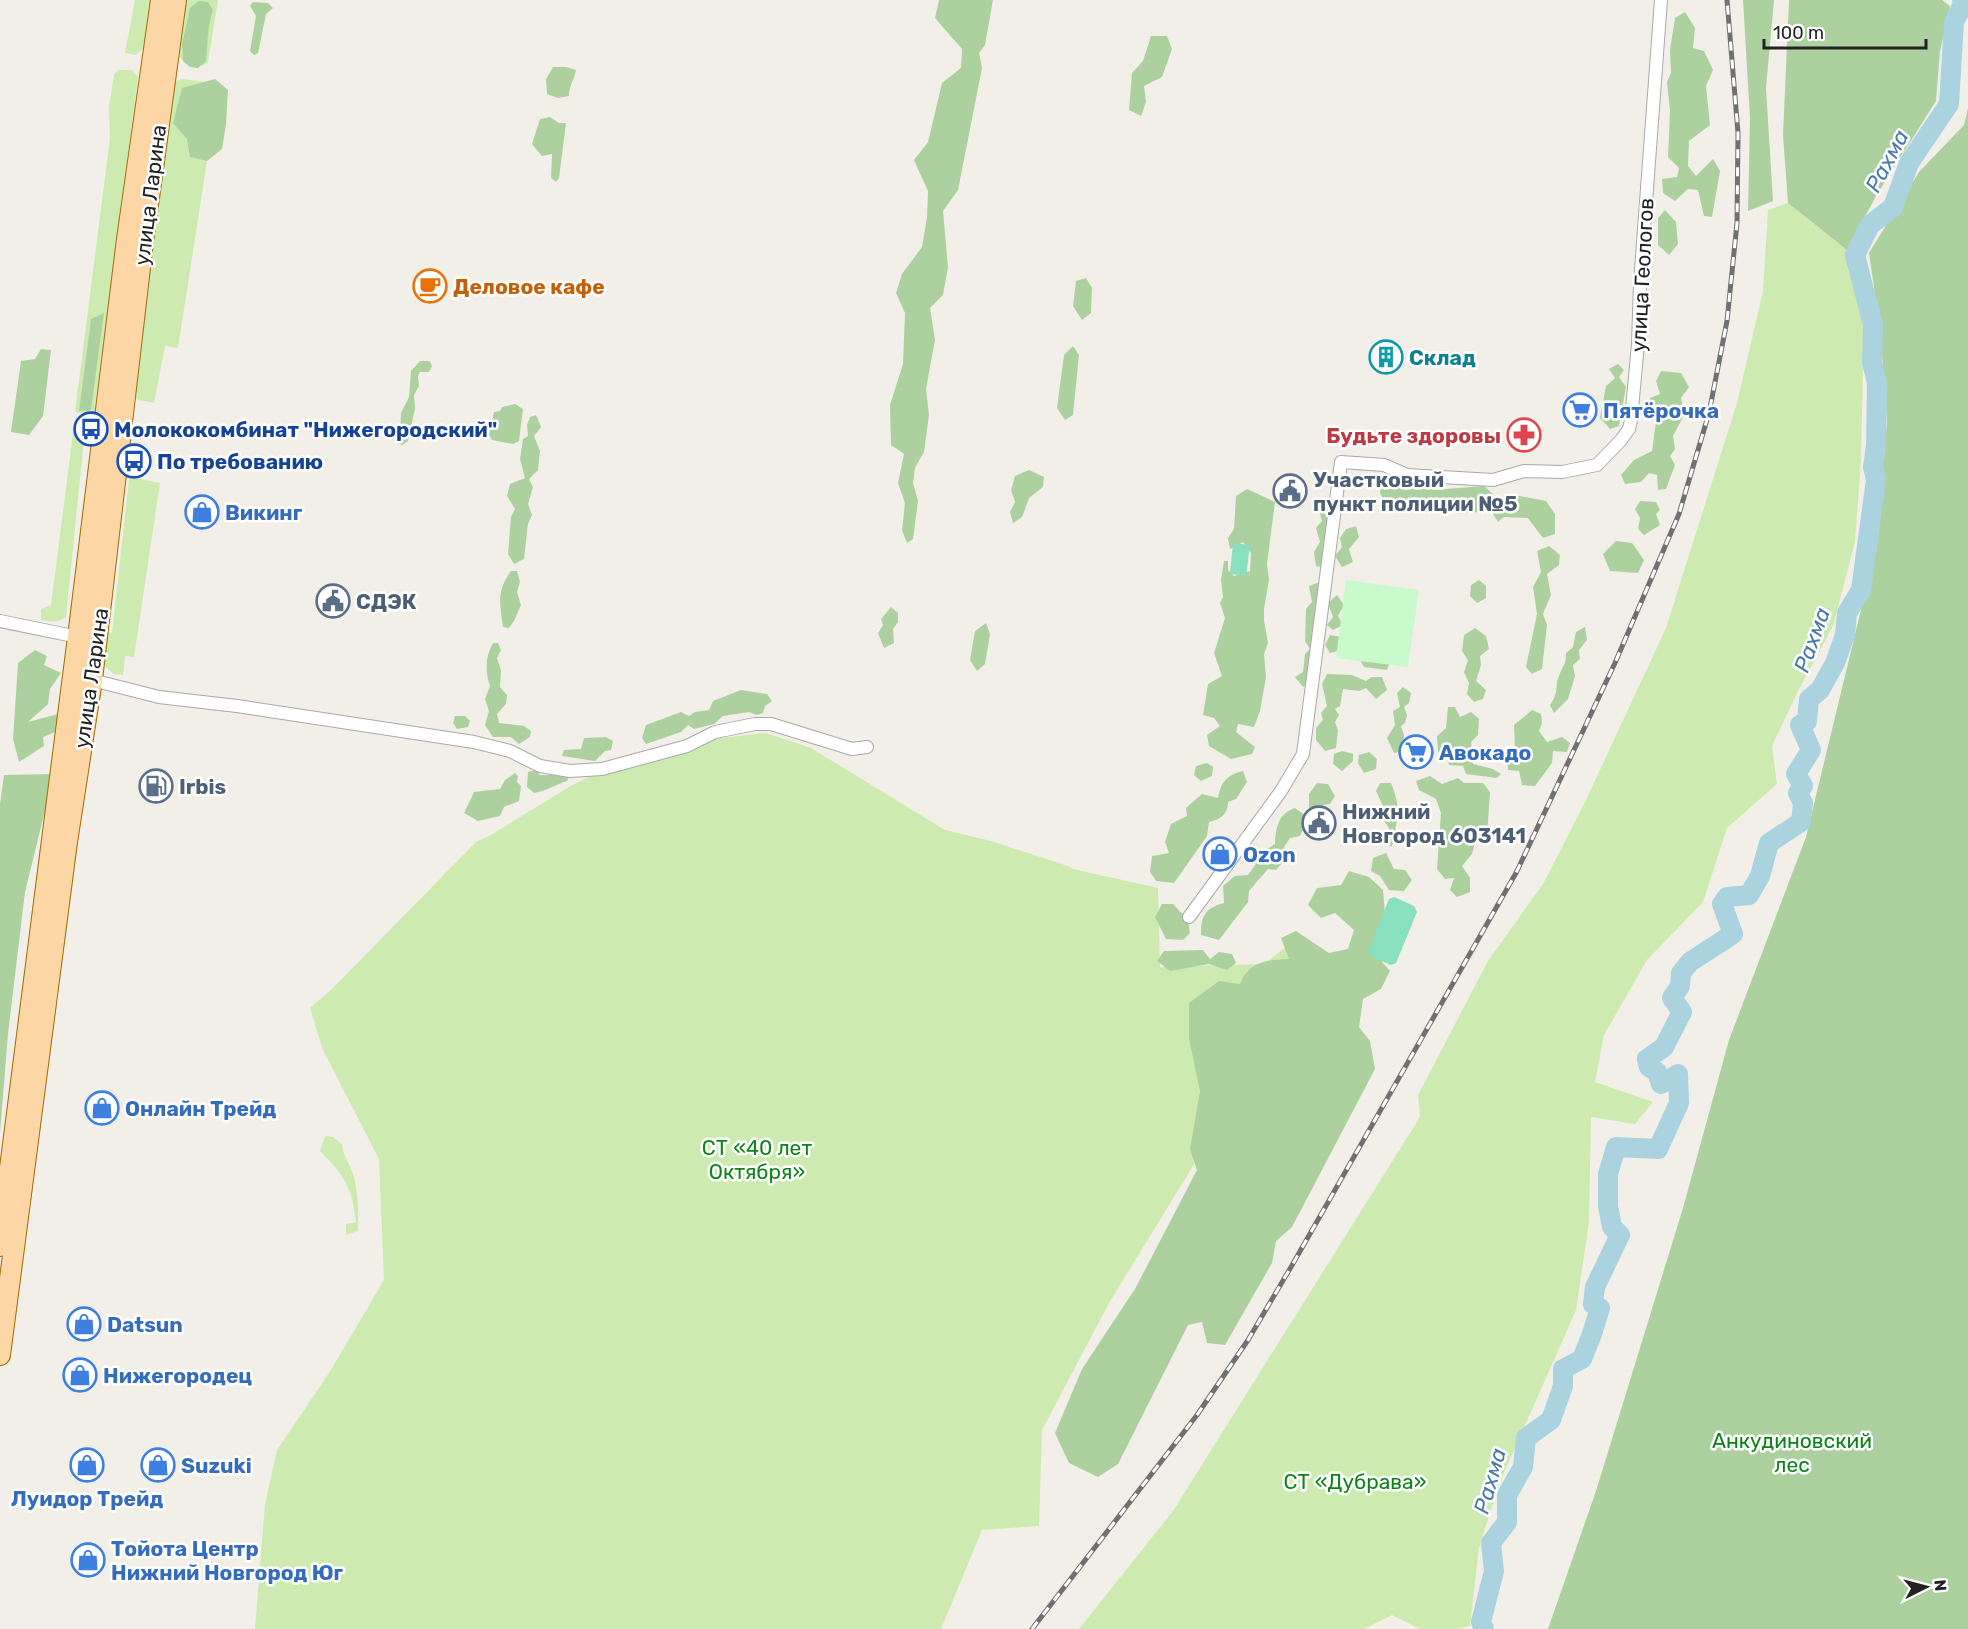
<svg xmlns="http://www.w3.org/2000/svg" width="1968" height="1629" viewBox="0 0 1968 1629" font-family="Rubik,sans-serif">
<rect width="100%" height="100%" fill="#f2efe9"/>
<!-- grass -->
<g fill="#cdebb0">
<polygon points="135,0 151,0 143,49 135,55 125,53"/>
<polygon points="183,0 218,0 208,62 202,66 185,62 176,54"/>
<polygon points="119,70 132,70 138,77 94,414 75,412 110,138 109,108 114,74"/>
<polygon points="183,79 219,84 178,348 165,346 154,403 139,400 134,397 171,86 175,81"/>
<polygon points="1788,203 1847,250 1864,327 1861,459 1855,542 1833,626 1798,691 1772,746 1777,784 1727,828 1703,902 1647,960 1604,1035 1595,1082 1653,1102 1635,1124 1591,1117 1589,1222 1576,1310 1499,1484 1479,1548 1470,1626 1456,1629 1420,1629 1392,1615 1364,1629 1079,1629 1173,1511 1420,1117 1418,1095 1488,961 1543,884 1585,802 1666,628 1737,403 1763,291 1768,210"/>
<path d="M 75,418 L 86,420 L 66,617 C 57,623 51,622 41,620 L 41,609 L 51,605 Z"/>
<polygon points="130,470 136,471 136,478 160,483 134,657 125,656 123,675 114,674 102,664 105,631 112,633"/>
<polygon points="766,733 811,748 945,830 991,841 1068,866 1073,869 1158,888 1160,967 1264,964 1299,937 1275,1032 1109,1303 1042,1430 1039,1526 982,1530 941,1629 255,1629 265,1504 277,1450 329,1373 384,1280 379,1159 323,1050 310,1008 333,988 476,842 491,835 572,785 600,772 712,739"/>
<path d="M 325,1136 L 333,1137 L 342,1144 C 343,1157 351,1165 354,1177 C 358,1194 359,1213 358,1231 L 346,1235 L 346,1224 L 356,1222 C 352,1187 344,1175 320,1151 Z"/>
</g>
<!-- forest -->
<g fill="#add19e">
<polygon points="939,0 993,0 985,45 979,53 982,68 958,190 943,211 948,267 943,295 930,308 935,340 926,389 929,415 924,452 915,468 913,483 918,501 913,539 907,543 902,530 905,503 898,483 904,454 891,445 890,405 903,364 905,313 896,293 902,274 922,247 927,217 928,191 914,160 928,142 942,83 961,68 962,49 935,18"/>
<polygon points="1743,0 1774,0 1766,88 1773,201 1748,211 1750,118"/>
<polygon points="1789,0 1942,0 1950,6 1940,51 1936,101 1876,196 1847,250 1788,203 1783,135"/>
<path d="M 199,1 L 208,2 L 213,10 C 207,27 208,44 206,61 L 198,68 L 190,67 L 183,61 L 182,44 L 190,8 Z"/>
<polygon points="253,2 268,3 273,8 266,14 258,53 254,55 250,51 256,16 250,6"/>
<polygon points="1685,12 1695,28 1693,48 1704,51 1713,70 1706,86 1710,125 1689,141 1688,166 1696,176 1713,159 1720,171 1712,217 1704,216 1698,190 1688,189 1675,201 1663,193 1662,179 1677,177 1679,168 1668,157 1670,111 1667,82 1671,73 1670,50 1675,18"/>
<polygon points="1151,36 1167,36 1172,49 1162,77 1144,86 1146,102 1141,116 1129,110 1132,73 1143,61"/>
<path d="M 553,67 L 566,67 L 576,70 C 574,80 569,86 569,96 L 558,98 L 547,94 L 546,79 Z"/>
<polygon points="215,79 228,90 226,124 222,149 207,161 190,157 187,139 173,123 182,88"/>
<polygon points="1968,108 1968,1629 1548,1629 1596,1491 1683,1208 1729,1040 1806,837 1866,589 1887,423 1880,328 1869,253 1919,172 1964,125"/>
<polygon points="550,117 559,123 566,123 559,178 556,182 551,178 552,154 542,156 532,144 540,119"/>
<polygon points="1665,210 1676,222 1678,244 1669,255 1658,245 1658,218"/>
<polygon points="1086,278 1092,288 1091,313 1082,320 1073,306 1076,281"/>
<polygon points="104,313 91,410 79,411 91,319"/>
<polygon points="1073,346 1079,355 1073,415 1065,420 1057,408 1064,355"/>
<polygon points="41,349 51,350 43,416 29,435 11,432 21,361 35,359"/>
<polygon points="420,361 430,361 432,366 429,372 420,372 418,376 419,386 414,395 415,408 408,441 402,445 396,443 395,435 400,429 401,413 409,397 411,371"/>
<polygon points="1618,364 1624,370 1619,377 1626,387 1619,426 1610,429 1600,418 1606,386 1615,378 1609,369"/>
<polygon points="1661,371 1681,373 1689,387 1681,398 1685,413 1673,436 1675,449 1670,456 1675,465 1666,489 1658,490 1657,475 1649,473 1641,482 1625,484 1621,475 1634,460 1652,451 1656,422 1649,408 1650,398 1660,394 1656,381"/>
<polygon points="515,404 523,409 519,441 513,444 492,440 489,435 494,412 500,411 502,407"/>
<polygon points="536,415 541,427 534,436 540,451 538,470 529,479 533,487 528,504 532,515 528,524 524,559 514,564 508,554 511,517 515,509 507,496 510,484 525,478 520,459 523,439 528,436 527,425 530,417"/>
<polygon points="1029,470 1044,477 1043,487 1029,498 1022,517 1013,523 1010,512 1015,502 1011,490 1015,476"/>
<polygon points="1399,474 1410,485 1422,480 1434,490 1484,486 1493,494 1481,512 1457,514 1449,507 1430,509 1386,504 1380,493 1381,479"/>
<polygon points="1247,489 1275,502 1267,564 1269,580 1264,609 1264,620 1268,643 1264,654 1266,677 1260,711 1254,727 1238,724 1236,732 1255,747 1252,754 1231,759 1209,746 1207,735 1220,726 1214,718 1203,715 1208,684 1222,676 1214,653 1225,618 1220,603 1223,597 1221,580 1224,561 1228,561 1228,570 1234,576 1250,571 1251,553 1243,542 1230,549 1228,538 1234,529 1236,496"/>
<polygon points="1515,495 1546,501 1555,514 1555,534 1543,538 1528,518 1504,517 1498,522 1493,514 1497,499"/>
<polygon points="1328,498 1338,511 1322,567 1316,566 1314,552 1320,542 1316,528 1322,521 1317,501"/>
<polygon points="1640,501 1656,502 1660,510 1656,514 1660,525 1644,535 1638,529 1640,518 1635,509"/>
<polygon points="1356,526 1359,537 1349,549 1353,562 1342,567 1335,556 1342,547 1340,538 1346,529"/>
<polygon points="1616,541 1632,543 1644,560 1638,573 1610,571 1603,554"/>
<polygon points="1549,546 1560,555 1559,565 1547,574 1551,595 1543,614 1547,625 1542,669 1532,674 1526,667 1537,614 1533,587 1541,572 1537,551"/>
<path d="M 511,571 L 517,571 L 520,582 L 517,592 L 521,605 L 514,621 L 509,628 L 503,627 C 500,603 496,592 511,571 Z"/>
<polygon points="1479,580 1486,586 1486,598 1477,603 1470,596 1471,585"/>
<polygon points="1320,582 1322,591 1316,603 1320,608 1314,681 1303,687 1295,677 1303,672 1305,654 1310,649 1305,641 1306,609 1312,602 1309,586"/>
<polygon points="1337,595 1344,605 1338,616 1343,625 1333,630 1327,625 1333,617 1328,603"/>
<polygon points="891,607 898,613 898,622 893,629 894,643 884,648 878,633 883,625 881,619"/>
<polygon points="986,623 990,634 985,664 977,671 970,660 975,631"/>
<path d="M 1585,627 L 1587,640 L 1579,650 L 1580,659 L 1573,665 L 1575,676 L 1568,699 L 1554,713 L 1550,705 C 1560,691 1554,687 1559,676 C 1563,665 1566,665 1566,653 L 1573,647 L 1576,632 Z"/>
<polygon points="1475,628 1486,636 1489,649 1480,656 1481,665 1476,681 1486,690 1483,699 1474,702 1467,694 1469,683 1464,672 1468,660 1462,651 1464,635"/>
<polygon points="1330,635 1342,637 1390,661 1387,670 1364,667 1357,654 1342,650 1330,653 1325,645"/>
<path d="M 493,643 L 498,643 L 501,650 L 497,658 L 501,670 L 500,687 L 507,695 L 506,704 L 497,714 L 499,723 L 524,726 L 531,731 L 530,737 L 519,744 L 511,737 L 493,737 L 485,725 L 489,711 L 485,699 L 490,686 C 485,671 485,657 493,643 Z"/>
<polygon points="35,650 47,656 44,665 61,673 50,689 48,704 28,722 62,713 60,730 43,737 44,746 19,762 13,739 18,663"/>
<polygon points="1327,674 1352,675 1366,681 1372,677 1382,677 1387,690 1376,699 1366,688 1359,691 1343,689 1340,706 1335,709 1339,715 1335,722 1338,730 1336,748 1325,751 1316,740 1316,728 1323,720 1321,713 1327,706 1322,684"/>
<polygon points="1403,687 1411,693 1409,703 1404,707 1407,715 1405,723 1401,726 1404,735 1403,750 1394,753 1387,738 1395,725 1393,711 1400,707 1397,693"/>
<polygon points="741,690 767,694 772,701 765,706 763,713 757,715 749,712 723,716 714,724 694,729 688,725 681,732 646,744 642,738 646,725 681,712 689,716 695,712 709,710 713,701"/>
<polygon points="1448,707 1455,707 1460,717 1471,712 1479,719 1478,735 1471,742 1473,764 1493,769 1501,774 1497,778 1466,774 1463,766 1449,765 1447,754 1438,752 1437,736 1446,728"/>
<polygon points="1532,710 1541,714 1542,723 1539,731 1547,742 1562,737 1570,743 1567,752 1553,751 1552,763 1535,786 1522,785 1519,771 1508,770 1507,753 1515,748 1514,725"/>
<polygon points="455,716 465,716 470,721 468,727 457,729 453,723"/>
<polygon points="606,737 613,741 611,750 605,751 595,761 562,756 564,750 581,749 584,738"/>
<polygon points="1342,751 1353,754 1353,761 1342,771 1333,764 1334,754"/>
<polygon points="1369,752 1377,759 1376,769 1364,773 1358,763 1359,755"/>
<polygon points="1207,763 1213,767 1212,776 1201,781 1194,775 1196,766"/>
<path d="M 535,770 L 540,775 L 564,775 L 569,777 L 567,781 C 555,785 546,791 534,793 L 527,787 L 528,772 Z"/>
<path d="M 1243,771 L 1247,782 L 1236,799 L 1228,802 C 1228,814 1220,820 1209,822 L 1207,836 L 1174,883 L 1156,881 L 1150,872 L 1152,856 L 1169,853 L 1165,842 L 1171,824 L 1187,816 L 1186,808 L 1202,794 L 1218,798 C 1220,783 1227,774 1243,771 Z"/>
<polygon points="515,773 518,776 517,782 521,786 519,801 504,807 500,816 478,821 464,813 474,792 500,789 505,780"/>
<polygon points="54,774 25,892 8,1034 0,1133 0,804 4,775"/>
<polygon points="1430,776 1442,784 1458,778 1464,783 1483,783 1490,792 1487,836 1476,839 1472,854 1462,866 1470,878 1470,892 1457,897 1450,890 1454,878 1445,879 1437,869 1441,813 1436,799 1419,790 1416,781"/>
<polygon points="1317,783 1328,784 1335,796 1330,804 1323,805 1317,813 1309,808 1309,794"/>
<path d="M 1380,783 L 1391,783 C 1395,793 1398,803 1398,814 C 1397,825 1394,827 1396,839 L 1391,847 L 1385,840 L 1389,828 L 1381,817 L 1383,806 L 1376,791 Z"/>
<path d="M 1295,808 L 1305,815 L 1306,823 L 1300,836 L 1290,838 L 1284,847 L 1288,856 L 1276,870 L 1268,869 L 1249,891 L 1248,902 L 1219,940 L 1201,935 C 1201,916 1205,908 1224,903 L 1223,886 L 1235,876 L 1248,875 L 1267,849 L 1275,844 C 1276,827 1278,814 1295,808 Z"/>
<polygon points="1386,853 1394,869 1405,870 1412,880 1404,891 1389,890 1380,876 1371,871 1373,858"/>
<path d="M 1349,871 L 1369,877 L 1383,890 L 1385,913 L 1382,962 L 1390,971 L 1381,989 L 1363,999 L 1359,1027 L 1370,1041 L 1375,1069 L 1292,1227 L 1276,1241 L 1272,1263 L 1225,1345 L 1207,1343 L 1202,1322 L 1188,1325 L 1118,1464 L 1098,1477 L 1069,1463 L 1055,1433 L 1082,1369 L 1135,1289 L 1197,1170 L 1190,1149 L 1200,1091 L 1189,1039 L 1189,1003 L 1219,981 L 1240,984 C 1249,961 1266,960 1289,959 L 1281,938 L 1296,931 L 1329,953 L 1348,949 L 1354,930 L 1335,913 L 1321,918 L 1308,905 L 1317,888 L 1341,885 Z"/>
<polygon points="1162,904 1173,904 1188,920 1190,933 1183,940 1166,939 1155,917"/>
<polygon points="1203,950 1210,959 1219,952 1232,954 1236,963 1227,970 1209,964 1170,971 1157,961 1164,951"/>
</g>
<!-- park -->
<polygon fill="#c8facc" points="1346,580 1419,590 1408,667 1336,658"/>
<!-- pitch -->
<g fill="#88e0be">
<polygon points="1233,543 1250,545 1246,576 1230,574"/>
<polygon points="1394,897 1414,906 1417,912 1396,963 1391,965 1370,956 1368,952 1389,899"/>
</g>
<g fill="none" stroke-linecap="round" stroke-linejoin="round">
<!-- river -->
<polyline stroke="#aad3df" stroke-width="20" points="1484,1629 1481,1622 1494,1571 1491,1543 1507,1522 1507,1495 1523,1467 1526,1438 1551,1420 1563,1386 1563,1369 1582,1359 1592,1334 1600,1308 1593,1304 1595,1287 1620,1235 1612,1227 1608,1206 1608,1174 1616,1147 1658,1149 1679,1103 1678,1074 1661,1084 1657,1072 1649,1067 1647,1059 1664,1047 1682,1012 1672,998 1680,986 1681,973 1690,962 1733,934 1722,904 1727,897 1749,895 1760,876 1769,843 1801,822 1803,803 1798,793 1803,786 1796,774 1811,750 1800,725 1807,721 1809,699 1820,690 1835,663 1845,635 1847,613 1861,590 1876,480 1873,467 1876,445 1877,383 1872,362 1873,325 1855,255 1870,225 1893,207 1909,163 1949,104 1954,22 1964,2 1962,0"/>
<defs>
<g id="minor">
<polyline points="0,621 83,638"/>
<polyline points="90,676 92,680 159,697 237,706 474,742 510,751 540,766 570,771 602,769 687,746 715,732 755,724 771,724 852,749 867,747"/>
<polyline points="1189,917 1281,791 1303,754 1341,462 1384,465 1407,475 1493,480 1524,471 1562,472 1597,465 1621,440 1629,429 1631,420 1638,344 1640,283 1661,0"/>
</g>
<g id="primary">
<polyline points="0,1246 78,637 127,239 161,0"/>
<polyline points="0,1355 67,842 92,680 143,242 176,0"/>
</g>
</defs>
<!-- minor casing -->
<use href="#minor" stroke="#a9a9a9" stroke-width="14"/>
<!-- primary casing -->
<use href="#primary" stroke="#a06b00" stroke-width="22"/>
<!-- minor -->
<use href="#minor" stroke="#fff" stroke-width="12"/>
<!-- primary -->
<use href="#primary" stroke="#fcd6a4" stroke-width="20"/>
<defs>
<polyline id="rail" points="1032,1629 1197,1415 1248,1340 1291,1267 1516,873 1615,663 1679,514 1709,413 1727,321 1737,223 1738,133 1727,0"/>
</defs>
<!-- rail casing -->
<use href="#rail" stroke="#707070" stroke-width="5"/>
<!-- rail -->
<use href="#rail" stroke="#fff" stroke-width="3" stroke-dasharray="9" stroke-linecap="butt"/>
</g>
<!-- icons -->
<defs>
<symbol id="cafe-ring" viewBox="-11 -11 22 22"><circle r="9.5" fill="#fff" stroke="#e8710a" stroke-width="1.5"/><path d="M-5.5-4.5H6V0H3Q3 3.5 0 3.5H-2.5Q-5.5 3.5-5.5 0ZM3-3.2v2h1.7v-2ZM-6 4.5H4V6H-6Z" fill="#e8710a"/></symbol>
<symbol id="building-ring" viewBox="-11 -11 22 22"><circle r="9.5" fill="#fff" stroke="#0f9aa8" stroke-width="1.5"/><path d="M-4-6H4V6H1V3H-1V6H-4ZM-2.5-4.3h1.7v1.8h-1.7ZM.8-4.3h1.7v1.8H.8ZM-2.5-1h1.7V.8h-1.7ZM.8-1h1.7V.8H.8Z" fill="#0f9aa8"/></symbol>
<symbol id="supermarket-ring" viewBox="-11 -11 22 22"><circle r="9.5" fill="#fff" stroke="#3f7fe0" stroke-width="1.5"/><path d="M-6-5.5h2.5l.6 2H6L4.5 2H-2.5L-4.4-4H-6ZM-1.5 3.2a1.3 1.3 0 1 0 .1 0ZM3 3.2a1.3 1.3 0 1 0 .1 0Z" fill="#3f7fe0"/></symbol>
<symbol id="bus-ring" viewBox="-11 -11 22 22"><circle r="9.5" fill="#fff" stroke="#1a4fb4" stroke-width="1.5"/><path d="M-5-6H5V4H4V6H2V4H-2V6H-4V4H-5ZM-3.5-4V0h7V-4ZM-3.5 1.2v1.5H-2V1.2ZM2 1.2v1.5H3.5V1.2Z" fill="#1a4fb4"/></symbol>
<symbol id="pharmacy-ring" viewBox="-11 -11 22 22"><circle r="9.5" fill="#fff" stroke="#e0444e" stroke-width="1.5"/><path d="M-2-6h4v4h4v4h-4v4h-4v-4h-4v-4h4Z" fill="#e0444e"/></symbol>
<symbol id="civic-ring" viewBox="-11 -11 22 22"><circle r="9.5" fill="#fff" stroke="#5c6f8a" stroke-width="1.5"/><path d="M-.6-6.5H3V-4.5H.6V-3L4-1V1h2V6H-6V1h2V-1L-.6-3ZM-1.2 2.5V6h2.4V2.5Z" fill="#5c6f8a"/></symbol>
<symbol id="shop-ring" viewBox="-11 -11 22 22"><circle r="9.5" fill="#fff" stroke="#3f7fe0" stroke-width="1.5"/><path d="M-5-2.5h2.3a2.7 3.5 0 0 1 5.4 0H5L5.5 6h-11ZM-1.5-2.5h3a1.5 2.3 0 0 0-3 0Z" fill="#3f7fe0"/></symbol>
<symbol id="fuel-ring" viewBox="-11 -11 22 22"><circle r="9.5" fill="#fff" stroke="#5c6f8a" stroke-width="1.5"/><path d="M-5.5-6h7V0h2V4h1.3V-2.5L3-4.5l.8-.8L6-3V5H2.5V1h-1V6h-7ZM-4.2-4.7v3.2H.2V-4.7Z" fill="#5c6f8a"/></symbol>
</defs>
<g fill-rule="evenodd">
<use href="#cafe-ring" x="411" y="267" width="38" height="38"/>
<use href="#building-ring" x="1367" y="338" width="38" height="38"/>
<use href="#supermarket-ring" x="1561" y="391" width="38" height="38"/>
<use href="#bus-ring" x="72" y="410" width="38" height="38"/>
<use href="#pharmacy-ring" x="1505" y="416" width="38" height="38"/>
<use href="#bus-ring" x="115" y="442" width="38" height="38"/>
<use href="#civic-ring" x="1271" y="472" width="38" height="38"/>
<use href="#shop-ring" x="183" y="493" width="38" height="38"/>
<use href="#civic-ring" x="314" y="582" width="38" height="38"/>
<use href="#supermarket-ring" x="1397" y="733" width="38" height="38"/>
<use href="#fuel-ring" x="137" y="767" width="38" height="38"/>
<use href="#civic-ring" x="1300" y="804" width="38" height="38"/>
<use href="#shop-ring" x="1201" y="835" width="38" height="38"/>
<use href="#shop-ring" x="83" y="1089" width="38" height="38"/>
<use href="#shop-ring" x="65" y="1305" width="38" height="38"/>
<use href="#shop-ring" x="61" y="1356" width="38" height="38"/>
<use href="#shop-ring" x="68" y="1446" width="38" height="38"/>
<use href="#shop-ring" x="139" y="1446" width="38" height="38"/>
<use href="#shop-ring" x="69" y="1541" width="38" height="38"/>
</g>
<g text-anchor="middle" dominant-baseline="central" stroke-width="5" stroke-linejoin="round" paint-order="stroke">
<!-- street labels -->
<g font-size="21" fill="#222" stroke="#fff">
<text transform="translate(150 195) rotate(-83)">улица Ларина</text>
<text transform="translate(1642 275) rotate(-87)">улица Геологов</text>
<text transform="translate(91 678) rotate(-82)">улица Ларина</text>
</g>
<!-- food labels -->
<g font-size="21" font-weight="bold" fill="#c56008" stroke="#fff" text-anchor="start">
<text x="453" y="286">Деловое кафе</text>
</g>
<!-- culture labels -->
<g font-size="21" font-weight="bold" fill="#0d838f" stroke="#fff" text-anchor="start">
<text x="1409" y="357">Склад</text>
</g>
<!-- shop labels -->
<g font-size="21" font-weight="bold" fill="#366cbe" stroke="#fff" text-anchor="start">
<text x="1603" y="410">Пятёрочка</text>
<text x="225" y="512">Викинг</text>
<text x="1439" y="752">Авокадо</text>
<text x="1243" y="854">Ozon</text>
<text x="125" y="1108">Онлайн Трейд</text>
<text x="107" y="1324">Datsun</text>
<text x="103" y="1375">Нижегородец</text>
<text x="181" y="1465">Suzuki</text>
<text x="87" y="1498" text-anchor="middle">Луидор Трейд</text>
<text x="111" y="1548">Тойота Центр<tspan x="111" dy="24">Нижний Новгород Юг</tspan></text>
</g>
<!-- transit labels -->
<g font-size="21" font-weight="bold" fill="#164399" stroke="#fff" text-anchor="start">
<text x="114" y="429">Молококомбинат "Нижегородский"</text>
<text x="157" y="461">По требованию</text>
</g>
<!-- health labels -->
<g font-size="21" font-weight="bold" fill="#be3a42" stroke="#fff" text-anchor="end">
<text x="1501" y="435">Будьте здоровы</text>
</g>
<!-- service labels -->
<g font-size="21" font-weight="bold" fill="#4e5e75" stroke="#fff" text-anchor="start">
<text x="1313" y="479">Участковый<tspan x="1313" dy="24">пункт полиции №5</tspan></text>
<text x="356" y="601">СДЭК</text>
<text x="179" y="786">Irbis</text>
<text x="1342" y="811">Нижний<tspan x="1342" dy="24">Новгород 603141</tspan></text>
</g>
<!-- park labels -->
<g font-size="21" fill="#0c8416" stroke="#fff">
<text x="757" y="1147">СТ «40 лет<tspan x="757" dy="24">Октября»</tspan></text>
<text x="1792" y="1440">Анкудиновский<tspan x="1792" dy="24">лес</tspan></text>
<text x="1355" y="1481">СТ «Дубрава»</text>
</g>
<!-- water labels -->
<g font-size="22" font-style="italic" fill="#4a7aab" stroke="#fff">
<text transform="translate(1887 161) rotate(-62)">Рахма</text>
<text transform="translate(1812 640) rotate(-70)">Рахма</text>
<text transform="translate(1490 1481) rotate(-74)">Рахма</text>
</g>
</g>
<!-- north arrow -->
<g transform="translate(1926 1587) rotate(84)" stroke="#ffffff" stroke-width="4.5" paint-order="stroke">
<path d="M0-4.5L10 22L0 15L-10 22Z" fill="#222222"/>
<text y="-9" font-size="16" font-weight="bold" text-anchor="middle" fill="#222222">N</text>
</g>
<!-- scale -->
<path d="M1764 39v9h162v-9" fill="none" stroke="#222222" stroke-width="3"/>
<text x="1773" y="39" font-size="18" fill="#222222" stroke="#ffffff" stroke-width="4.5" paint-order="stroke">100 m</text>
</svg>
